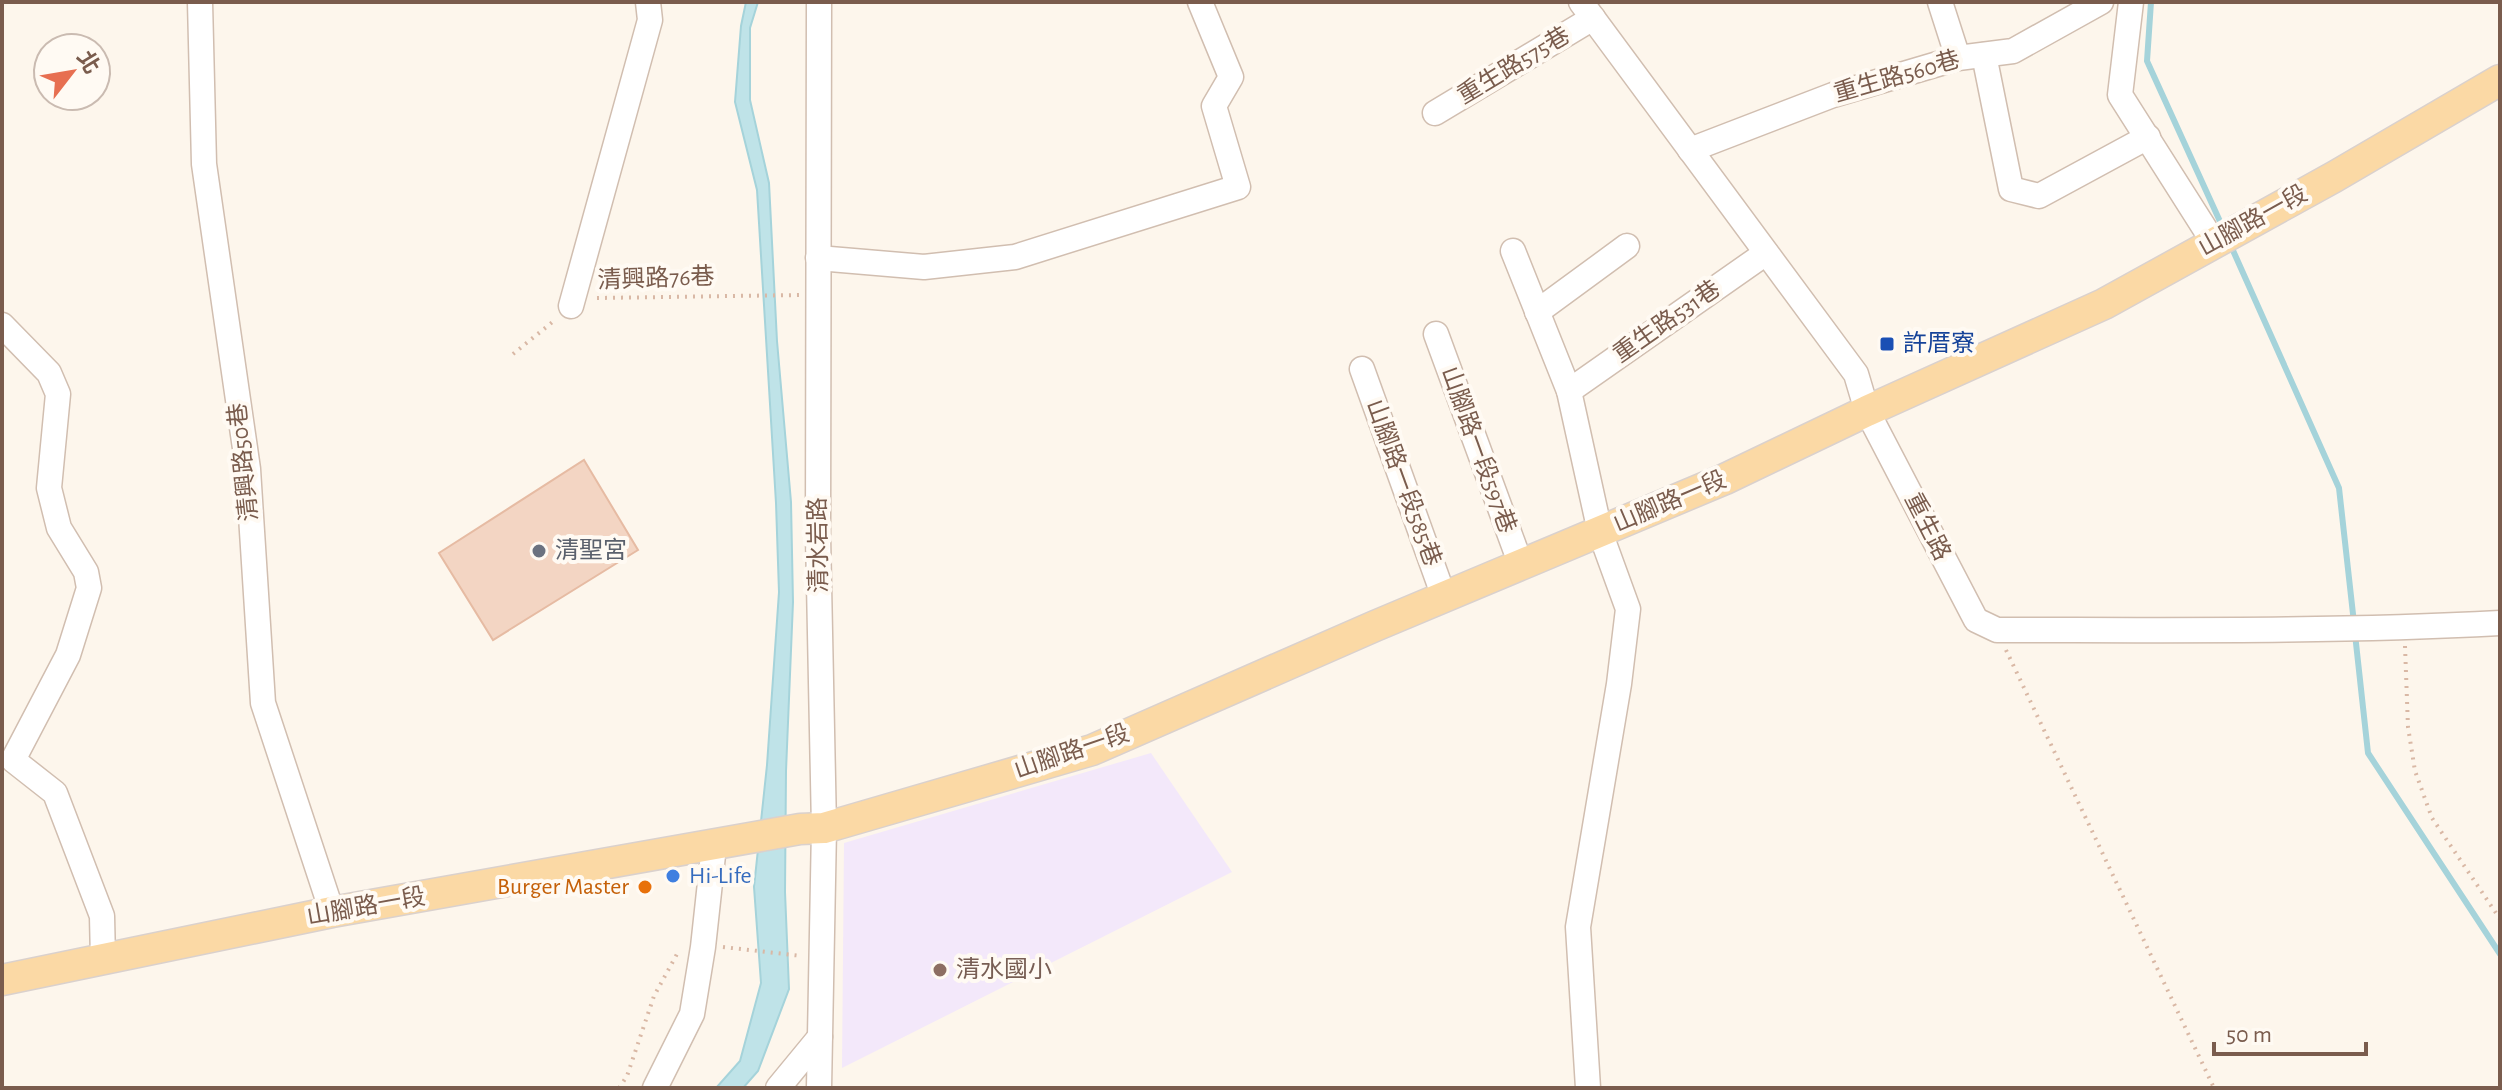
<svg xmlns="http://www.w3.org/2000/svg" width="2502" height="1090" viewBox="0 0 2502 1090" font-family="'Alegreya Sans','Noto Sans TC',sans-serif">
<rect width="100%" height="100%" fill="#fdf6ec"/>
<!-- education -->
<polygon fill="#f3e8fa" points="1151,753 1232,872 842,1068 844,843"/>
<!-- water -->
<polygon fill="#bfe3e8" stroke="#a5d3da" stroke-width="2" points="746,2 758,2 750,28 750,100 769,183 777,341 791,502 793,602 786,771 785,892 789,989 758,1071 743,1088 716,1088 740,1061 761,983 754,887 767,765 779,592 776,503 757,190 735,102 741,26"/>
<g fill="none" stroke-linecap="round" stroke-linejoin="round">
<!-- stream -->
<g stroke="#a5d3da" stroke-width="6">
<polyline points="2151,2 2147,61 2223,228"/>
<polyline points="2231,246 2339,488 2354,623"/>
<polyline points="2355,634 2368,753 2500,954"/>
</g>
</g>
<!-- building -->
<polygon fill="#f3d5c3" stroke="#e6bba3" stroke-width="2" points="584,460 638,550 493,640 439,553"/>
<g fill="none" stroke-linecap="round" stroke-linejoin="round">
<defs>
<g id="minor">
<polyline points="200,2 204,164 248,469 263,703 332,912"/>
<path d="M 1581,2 L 1856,374 L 1867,411 L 1976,620 L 1997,630 C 2165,630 2332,632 2500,623"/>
<polyline points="1940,2 1958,58"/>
<polyline points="2131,2 2120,95 2214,243"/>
<polyline points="1984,55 2011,189 2039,196 2148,137"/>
<polyline points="1435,113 1593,18"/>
<polyline points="1690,150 1833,95 1958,58 2013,51 2101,2"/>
<polyline points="1513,251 1569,391 1600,532 1628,609 1619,684 1578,927 1588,1088"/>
<polyline points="818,258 924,267 1015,257 1238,187 1214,106 1231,77 1200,2"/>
<polyline points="571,306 650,20 648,2"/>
<polyline points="1537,312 1627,246"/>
<polyline points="2,325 49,373 58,394 49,488 59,528 86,572 89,588 68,655 13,760 55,793 102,916 103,960"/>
<polyline points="1436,334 1521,565"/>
<polyline points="1362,369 1444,597"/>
<polyline points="1569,391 1766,253"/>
<polyline points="655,1088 692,1014 703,947 714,846"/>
<polyline points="778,1088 820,1037"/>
<polyline points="819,1088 824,828 818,535 819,2"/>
</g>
<polyline id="major" points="2,980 332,912 800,829 824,828 1092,750 1375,626 1725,479 1867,411 2104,304 2334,177 2500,80"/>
</defs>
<!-- minor casing -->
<use href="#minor" stroke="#d1beb0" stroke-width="27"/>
<!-- major casing -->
<use href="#major" stroke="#dad1cd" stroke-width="33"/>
<!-- path -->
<g stroke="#d9b8a5" stroke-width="4" stroke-dasharray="2 6" stroke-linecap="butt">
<polyline points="597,298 800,295"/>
<polyline points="513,354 555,320"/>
<polyline points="2405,646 2408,727 2415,771 2432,818 2500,919"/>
<polyline points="2006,650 2214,1088"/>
<polyline points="723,947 802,956"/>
<polyline points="619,1088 627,1076 654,996 677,954 682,953"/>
</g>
<!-- minor -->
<use href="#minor" stroke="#fff" stroke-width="24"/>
<!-- major -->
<use href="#major" stroke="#fbd9a5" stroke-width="30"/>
</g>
<!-- markers -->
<rect fill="#1a4fb4" stroke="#fffaf3" stroke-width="3" x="1879" y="336" width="16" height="16" rx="4"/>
<circle fill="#6b7280" stroke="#fffaf3" stroke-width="3" cx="539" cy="551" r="8"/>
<circle fill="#3f7fe0" stroke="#fffaf3" stroke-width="3" cx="673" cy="876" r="8"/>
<circle fill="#e8710a" stroke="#fffaf3" stroke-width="3" cx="645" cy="887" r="8"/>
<circle fill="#8d6e63" stroke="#fffaf3" stroke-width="3" cx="940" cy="970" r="8"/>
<g text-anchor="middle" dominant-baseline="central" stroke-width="8" stroke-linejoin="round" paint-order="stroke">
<!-- street labels -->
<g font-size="24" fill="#7a5c4d" stroke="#fffaf3">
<text transform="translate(1514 66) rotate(-31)">重生路575巷</text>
<text transform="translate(1897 77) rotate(-16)">重生路560巷</text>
<text transform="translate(2253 221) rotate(-29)">山腳路一段</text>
<text transform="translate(656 279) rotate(-2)">清興路76巷</text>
<text transform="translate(1667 322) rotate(-35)">重生路531巷</text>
<text transform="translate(1478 450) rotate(70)">山腳路一段597巷</text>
<text transform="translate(244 462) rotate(-96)">清興路50巷</text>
<text transform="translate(1403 483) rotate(70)">山腳路一段585巷</text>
<text transform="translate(1670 502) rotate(-23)">山腳路一段</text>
<text transform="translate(1927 527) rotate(63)">重生路</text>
<text transform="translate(819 545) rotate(-91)">清水岩路</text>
<text transform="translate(1072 752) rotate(-19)">山腳路一段</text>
<text transform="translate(366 907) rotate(-10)">山腳路一段</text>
</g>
<!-- transit labels -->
<g font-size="24" fill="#164399" stroke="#fffaf3" text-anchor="start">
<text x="1903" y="344">許厝寮</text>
</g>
<!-- worship labels -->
<g font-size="24" fill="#5b616d" stroke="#fffaf3" text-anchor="start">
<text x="555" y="551">清聖宮</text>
</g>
<!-- shop labels -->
<g font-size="24" fill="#366cbe" stroke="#fffaf3" text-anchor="start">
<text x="689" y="876">Hi-Life</text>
</g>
<!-- food labels -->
<g font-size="24" fill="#c56008" stroke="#fffaf3" text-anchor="end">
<text x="629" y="887">Burger Master</text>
</g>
<!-- education labels -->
<g font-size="24" fill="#785e54" stroke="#fffaf3" text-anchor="start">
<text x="956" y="970">清水國小</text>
</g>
</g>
<!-- border -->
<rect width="2502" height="1090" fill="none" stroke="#7a5c4d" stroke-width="8"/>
<!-- north arrow -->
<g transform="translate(72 72) rotate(59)"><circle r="38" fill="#fffaf3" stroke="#cabbb1" stroke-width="2"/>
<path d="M0-6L14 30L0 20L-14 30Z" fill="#e76f51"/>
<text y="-12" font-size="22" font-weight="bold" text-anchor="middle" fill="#7a5c4d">北</text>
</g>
<!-- scale -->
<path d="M2214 1042v12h152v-12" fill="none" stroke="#7a5c4d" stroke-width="4"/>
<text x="2226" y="1042" font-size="24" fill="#7a5c4d" stroke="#fffaf3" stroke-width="6" paint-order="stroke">50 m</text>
</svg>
